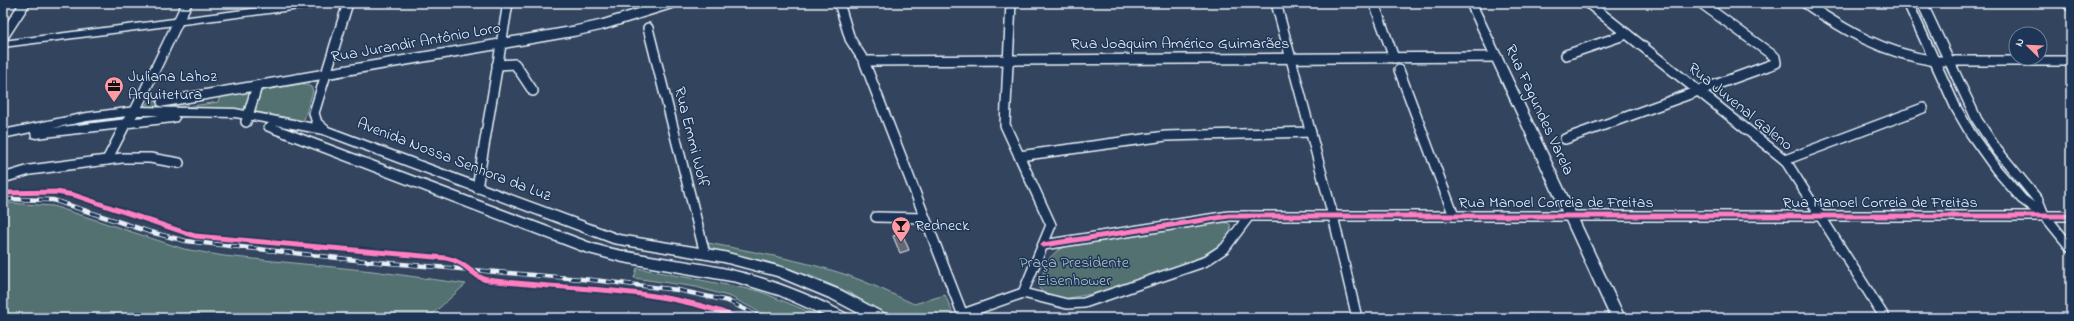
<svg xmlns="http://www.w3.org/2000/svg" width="2074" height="321" viewBox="0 0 2074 321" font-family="'Indie Flower',sans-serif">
<rect width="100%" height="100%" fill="#33445e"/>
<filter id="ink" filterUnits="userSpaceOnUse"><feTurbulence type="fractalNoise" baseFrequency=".025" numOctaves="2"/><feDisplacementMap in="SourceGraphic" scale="8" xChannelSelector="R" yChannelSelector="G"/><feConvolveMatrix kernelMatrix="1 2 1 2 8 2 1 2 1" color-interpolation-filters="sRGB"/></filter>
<g filter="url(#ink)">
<!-- green -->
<g fill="#537170" stroke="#9eb1b4">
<polygon points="299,82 311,87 313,91 303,123 254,114 261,92 264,89"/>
<polygon points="247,92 250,95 245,112 204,108 144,108 147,103 160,100 158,105 189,100 186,107 218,102 221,95"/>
<polygon points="9,203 53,206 184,249 224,256 373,271 466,284 428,318 3,318 3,204"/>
<path d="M 1222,221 L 1230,224 L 1231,232 L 1223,243 L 1192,262 L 1102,292 L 1063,299 L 1046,297 L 1039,288 C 1044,270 1045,257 1063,247 Z"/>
<path d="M 708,243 C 754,252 802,260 847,275 C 870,283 892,294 914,304 L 945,295 L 955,318 L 891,318 L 850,293 L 811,276 L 768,262 L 710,250 Z"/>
<polygon points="637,268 759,291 824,318 771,318 731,297 696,287 634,278"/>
</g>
<!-- building -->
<polygon fill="#65676f" stroke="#e8f1f8" points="902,233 909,250 900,253 893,236"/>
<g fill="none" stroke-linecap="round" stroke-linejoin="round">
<defs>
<g id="minor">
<polyline points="839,3 850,39 864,61 964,318"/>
<polyline points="1011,3 1005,125 1051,225 1023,293"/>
<polyline points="1276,3 1333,216 1357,318"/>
<polyline points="1374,3 1394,58"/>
<polyline points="1588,3 1785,160 1885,318"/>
<path d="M 1805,3 C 1847,32 1884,53 1935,61 L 2071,61"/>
<polyline points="1908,3 1956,108 1971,134 1996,169 2022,199 2045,216 2071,248"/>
<polyline points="1922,3 1977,120 1997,150 2038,200 2044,215"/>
<polyline points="2067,3 2071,7"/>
<polyline points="648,28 705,254"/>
<polyline points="3,37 25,3"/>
<polyline points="1566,55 1627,34"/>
<polyline points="864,61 1497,57"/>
<polyline points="497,65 515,64 533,91"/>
<polyline points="1399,70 1454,216"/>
<polyline points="162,102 575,31 602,25 673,3"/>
<polyline points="246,122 257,86"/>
<polyline points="325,130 317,123 314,113 348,3"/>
<polyline points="1565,139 1776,63 1775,57 1701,3"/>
<polyline points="1019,156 1166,136 1311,132"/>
<polyline points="107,160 126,123 135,111 187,3"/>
<polyline points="1785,160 1923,108"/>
<polyline points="3,178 30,170 122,158 150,158 179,163"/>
<polyline points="477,188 508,3"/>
<polyline points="876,217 925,218"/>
<polyline points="1043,245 1229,216 2071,216"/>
<polyline points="963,314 1023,293 1067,304 1084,303 1204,262 1225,248 1249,216"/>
</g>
<g id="major">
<polygon points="298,3 328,3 323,6 3,47 3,41"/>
<polygon points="1466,3 1476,3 1625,318 1611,318"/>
<path d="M 135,107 L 235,109 L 325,126 L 619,235 L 724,252 L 785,268 L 842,291 L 885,314 L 887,318 L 868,318 L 832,299 L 777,276 L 724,262 L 613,243 L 323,134 L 276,125 L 593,244 C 635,256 679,259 722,268 C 765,277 807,293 847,314 L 849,318 L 830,318 L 779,295 L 737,282 L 623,262 L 585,252 L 266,130 L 264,127 L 269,123 L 235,117 L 177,116 L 179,118 L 177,121 L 173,122 L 36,138 L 32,137 L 31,132 L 3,138 L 3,130 L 87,113 ZM 135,115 L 160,115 L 53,128 L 87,121 Z"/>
</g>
</defs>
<!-- minor casing -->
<use href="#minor" stroke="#e8f1f8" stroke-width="12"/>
<!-- major casing -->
<use href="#major" stroke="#e8f1f8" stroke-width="3"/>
<!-- minor -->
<use href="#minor" stroke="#1d3557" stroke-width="9"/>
<!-- major -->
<use href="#major" fill="#1d3557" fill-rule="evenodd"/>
<defs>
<polyline id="rail" points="3,199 53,200 150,232 186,241 365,261 593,280 678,290 728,301 762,318"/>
</defs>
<!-- rail casing -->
<use href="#rail" stroke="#e8f1f8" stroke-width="4.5"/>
<!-- rail -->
<use href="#rail" stroke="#1d3557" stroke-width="3" stroke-dasharray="9" stroke-linecap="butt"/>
<defs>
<g id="cycleway">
<path d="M 3,193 L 56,192 L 74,195 L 195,236 L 446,258 C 466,261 475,279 488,280 C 572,291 659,286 738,318"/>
<polyline points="1043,245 1229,216 2071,216"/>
</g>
</defs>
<!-- cycleway casing -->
<use href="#cycleway" stroke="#1d3557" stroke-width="8"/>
<!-- cycleway -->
<use href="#cycleway" stroke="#ff80c0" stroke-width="5"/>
</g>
</g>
<!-- icons -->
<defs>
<symbol id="office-pin" viewBox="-11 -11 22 30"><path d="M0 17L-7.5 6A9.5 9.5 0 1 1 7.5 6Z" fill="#ff9aa2" stroke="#1d3557"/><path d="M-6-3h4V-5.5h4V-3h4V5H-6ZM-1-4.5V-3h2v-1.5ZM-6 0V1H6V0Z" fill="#111"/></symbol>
<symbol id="bar-pin" viewBox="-11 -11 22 30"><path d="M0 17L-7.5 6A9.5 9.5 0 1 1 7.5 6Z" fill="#ff9aa2" stroke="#1d3557"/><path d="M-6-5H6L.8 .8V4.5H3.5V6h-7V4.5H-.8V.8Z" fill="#111"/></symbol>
</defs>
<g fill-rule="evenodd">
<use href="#office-pin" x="103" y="75" width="22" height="30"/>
<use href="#bar-pin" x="890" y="215" width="22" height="30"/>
</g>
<g text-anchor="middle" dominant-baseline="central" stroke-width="3" stroke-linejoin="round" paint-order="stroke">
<!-- street labels -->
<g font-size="16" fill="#e8f1f8" stroke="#1d3557">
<text transform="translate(416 43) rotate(-10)">Rua Jurandir Antônio Loro</text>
<text x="1180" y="44">Rua Joaquim Américo Guimarães</text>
<text transform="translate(1740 107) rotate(39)">Rua Juvenal Galeno</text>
<text transform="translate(1539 110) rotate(65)">Rua Fagundes Varela</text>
<text transform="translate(691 137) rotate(76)">Rua Emmi Wolf</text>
<text transform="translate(454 160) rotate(21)">Avenida Nossa Senhora da Luz</text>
<text x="1556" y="203">Rua Manoel Correia de Freitas</text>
<text x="1880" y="203">Rua Manoel Correia de Freitas</text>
</g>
<!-- poi labels -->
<g font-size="16" fill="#e8f1f8" stroke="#1d3557" text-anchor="start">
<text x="128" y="77">Juliana Lahoz<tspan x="128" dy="18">Arquitetura</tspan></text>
<text x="915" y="226">Redneck</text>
</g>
<!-- park labels -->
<g font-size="16" fill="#b4c4c8" stroke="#1d3557">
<text x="1074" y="263">Praça Presidente<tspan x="1074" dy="18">Eisenhower</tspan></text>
</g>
</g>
<!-- margin -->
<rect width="2074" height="321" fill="none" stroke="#1d3557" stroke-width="16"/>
<rect x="8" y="8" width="2058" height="305" fill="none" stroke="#e8f1f8" stroke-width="1.5" filter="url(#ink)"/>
<!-- north arrow -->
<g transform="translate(2028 46) rotate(293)"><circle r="19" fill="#1d3557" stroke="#6e8097"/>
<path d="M0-3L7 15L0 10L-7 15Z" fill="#ff9aa2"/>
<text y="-6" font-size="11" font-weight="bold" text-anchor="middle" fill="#e8f1f8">N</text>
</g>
</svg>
